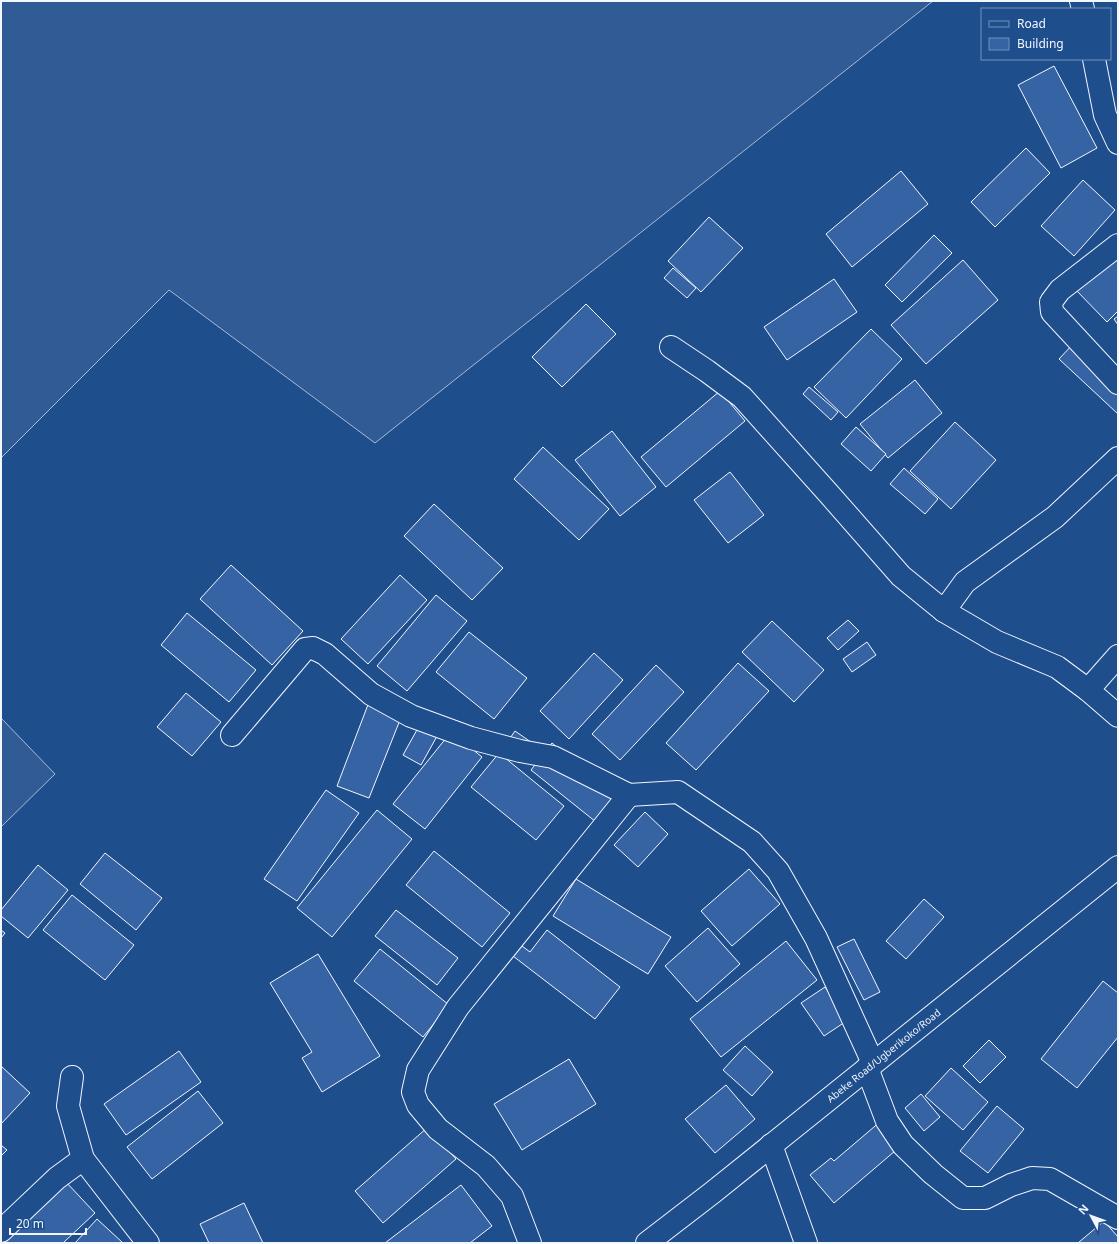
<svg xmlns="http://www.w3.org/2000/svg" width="1119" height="1244" viewBox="0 0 1119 1244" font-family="'Noto Sans',sans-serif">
<rect width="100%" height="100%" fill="#1f4e8c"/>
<!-- built -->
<g fill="#305b95" stroke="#a8bbd7">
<polygon points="1,1 933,1 375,443 169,290 1,458"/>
<polygon points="1,718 55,774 1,827"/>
</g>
<!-- building -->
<g fill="#3563a3" stroke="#f2f6ff">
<polygon points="1054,66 1097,148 1061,168 1018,85"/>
<polygon points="1026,148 1050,173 995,227 971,202"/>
<polygon points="901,171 928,204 852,267 826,234"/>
<polygon points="1083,180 1115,210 1074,256 1041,226"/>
<polygon points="709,217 743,248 701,292 668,261"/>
<polygon points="934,235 952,253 902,302 885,285"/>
<polygon points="1118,245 1118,311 1107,322 1074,288"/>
<polygon points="963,260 998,300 926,364 891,325"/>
<polygon points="673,268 696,288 687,298 664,278"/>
<polygon points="834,279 857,312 787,360 764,327"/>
<polygon points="586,304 616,334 562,387 532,357"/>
<polygon points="1118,316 1118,325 1114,319"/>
<polygon points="871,329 902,359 846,418 814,387"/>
<polygon points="1074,343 1118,385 1118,414 1059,359"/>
<polygon points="915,380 942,413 888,458 860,424"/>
<polygon points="809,387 838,412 831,420 803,394"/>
<polygon points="720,391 745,421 666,487 641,457"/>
<polygon points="955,422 996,460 951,509 910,471"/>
<polygon points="856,427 886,454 871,471 841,444"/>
<polygon points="612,431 656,487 620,516 575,460"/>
<polygon points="543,447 609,509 579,540 514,479"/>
<polygon points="904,468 938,499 925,514 890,484"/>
<polygon points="730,472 764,515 728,543 694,500"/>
<polygon points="434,504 503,568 472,600 404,536"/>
<polygon points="231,565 303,631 272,665 200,599"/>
<polygon points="400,575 427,600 368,664 341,639"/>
<polygon points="436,595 467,621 407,691 377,666"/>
<polygon points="187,613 256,670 229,702 161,645"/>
<polygon points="848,620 859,631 838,650 827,638"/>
<polygon points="772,621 824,670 794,702 742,652"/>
<polygon points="469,632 527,678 494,719 436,672"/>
<polygon points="867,642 876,655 852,672 843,659"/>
<polygon points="594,653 623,680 569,739 540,711"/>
<polygon points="738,663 769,691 696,770 666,743"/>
<polygon points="656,665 684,692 620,760 592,734"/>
<polygon points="186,693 221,722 192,756 157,727"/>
<polygon points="369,702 402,715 369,798 337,786"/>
<polygon points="423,719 441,729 421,765 403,755"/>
<polygon points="515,731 538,747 506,744"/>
<polygon points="451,732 482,757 425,829 393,804"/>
<polygon points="552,743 617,796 596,822 531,770"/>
<polygon points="499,753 564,806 536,840 471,787"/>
<polygon points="326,790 359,813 297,901 264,879"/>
<polygon points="377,810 412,839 332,937 297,908"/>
<polygon points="645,812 668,834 638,867 614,845"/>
<polygon points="434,851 510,913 482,947 406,885"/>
<polygon points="105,853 162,898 136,930 80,884"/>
<polygon points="38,865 68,890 28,938 1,916 1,910"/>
<polygon points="749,869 780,904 732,946 701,911"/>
<polygon points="576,879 671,937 648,974 553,916"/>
<polygon points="72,895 134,945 105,980 43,930"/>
<polygon points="924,899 944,917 906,959 886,941"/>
<polygon points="396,910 458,958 437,985 375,936"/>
<polygon points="708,928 740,964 697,1002 665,966"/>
<polygon points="1,930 5,933 1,938"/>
<polygon points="547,930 620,987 595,1019 513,956 522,946 530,952"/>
<polygon points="854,939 880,992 864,1000 837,947"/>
<polygon points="786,941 817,980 721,1057 690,1019"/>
<polygon points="380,949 449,1005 423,1037 354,981"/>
<polygon points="318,954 380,1056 322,1092 302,1058 312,1052 270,983"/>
<polygon points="1103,981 1118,993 1118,1037 1077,1088 1041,1059"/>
<polygon points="825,987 848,1020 824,1036 801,1003"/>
<polygon points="989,1040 1006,1057 980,1083 963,1066"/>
<polygon points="745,1046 773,1072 752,1096 723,1070"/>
<polygon points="179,1051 201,1082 126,1135 104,1104"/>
<polygon points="569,1059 596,1104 522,1150 494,1104"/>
<polygon points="1,1066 30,1093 1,1124"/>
<polygon points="951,1068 988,1102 963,1130 925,1096"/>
<polygon points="726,1085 755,1119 715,1153 685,1119"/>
<polygon points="198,1091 223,1123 152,1179 127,1147"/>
<polygon points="921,1094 940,1117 924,1131 905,1108"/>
<polygon points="997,1106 1024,1129 988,1173 960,1151"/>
<polygon points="881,1121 902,1145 834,1203 810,1175 831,1158 834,1161"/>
<polygon points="428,1127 456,1159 383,1223 355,1191"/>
<polygon points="1,1145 7,1150 1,1156"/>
<polygon points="66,1182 95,1213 63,1243 3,1243 2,1242"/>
<polygon points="461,1185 492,1226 470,1243 385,1243"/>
<polygon points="244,1203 263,1243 209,1243 200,1224"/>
<polygon points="97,1219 123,1243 75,1243"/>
<polygon points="1104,1221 1118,1237 1118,1243 1078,1243"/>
</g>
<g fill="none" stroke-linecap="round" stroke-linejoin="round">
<defs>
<g id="minor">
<polyline points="1081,1 1083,9"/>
<polyline points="1094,59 1105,115 1118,143"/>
<polyline points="1118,245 1060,290 1051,302 1052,312 1118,383"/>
<polyline points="671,347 707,371 742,397 829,494 901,576 944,611 997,642 1057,667 1088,690 1118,716"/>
<polyline points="944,611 965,582 1055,517 1118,458"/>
<polyline points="1088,690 1118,656"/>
<polyline points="232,735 305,649 313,648 325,654 371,694 411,716 471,738 520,751 553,757 629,795 678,792 752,842 778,871 816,938 873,1063"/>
<polyline points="867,1068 887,1121 903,1145 933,1174 963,1198 985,1198 1011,1185 1032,1178 1050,1179 1118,1218"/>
<polyline points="72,1077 68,1106 83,1159"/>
<polyline points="771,1145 806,1243"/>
<polyline points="1,1231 57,1178 83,1159 148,1243"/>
<polyline points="530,1243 512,1196 486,1166 438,1129 418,1105 413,1092 418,1070 458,1007 629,795"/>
</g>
<g id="tertiary">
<path id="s1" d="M 647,1243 L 712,1193 L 1118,867"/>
</g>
</defs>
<!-- minor casing -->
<use href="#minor" stroke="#f2f6ff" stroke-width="24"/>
<!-- tertiary casing -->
<use href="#tertiary" stroke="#f2f6ff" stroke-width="24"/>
<!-- minor -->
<use href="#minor" stroke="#1f4e8c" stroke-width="22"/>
<!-- tertiary -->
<use href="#tertiary" stroke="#1f4e8c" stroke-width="22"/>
</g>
<g text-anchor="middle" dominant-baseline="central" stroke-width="3" stroke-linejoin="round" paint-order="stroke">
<!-- street labels -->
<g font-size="10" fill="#f2f6ff" stroke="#1f4e8c">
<text stroke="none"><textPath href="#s1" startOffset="302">Abeke Road/Ugberikoko/Road</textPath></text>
</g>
</g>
<!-- border -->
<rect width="1119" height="1244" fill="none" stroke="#f2f6ff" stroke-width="4"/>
<!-- legend -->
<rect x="981" y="8" width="130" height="52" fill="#1f4e8c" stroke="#7391ba"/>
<rect x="989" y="21" width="20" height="6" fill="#1f4e8c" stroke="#7391ba"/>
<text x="1017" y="28" font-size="12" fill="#f2f6ff">Road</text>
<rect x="989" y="38" width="20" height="12" fill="#3563a3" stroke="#7391ba"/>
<text x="1017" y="48" font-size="12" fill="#f2f6ff">Building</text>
<!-- north arrow -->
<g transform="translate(1091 1216) rotate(311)" stroke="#1f4e8c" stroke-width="3" paint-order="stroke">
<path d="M0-3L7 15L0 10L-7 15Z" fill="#f2f6ff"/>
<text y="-6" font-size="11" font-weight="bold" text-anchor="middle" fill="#f2f6ff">N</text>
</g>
<!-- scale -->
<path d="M10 1228v6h76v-6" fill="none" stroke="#f2f6ff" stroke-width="2"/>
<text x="16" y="1228" font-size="12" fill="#f2f6ff" stroke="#1f4e8c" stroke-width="3" paint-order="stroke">20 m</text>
</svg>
